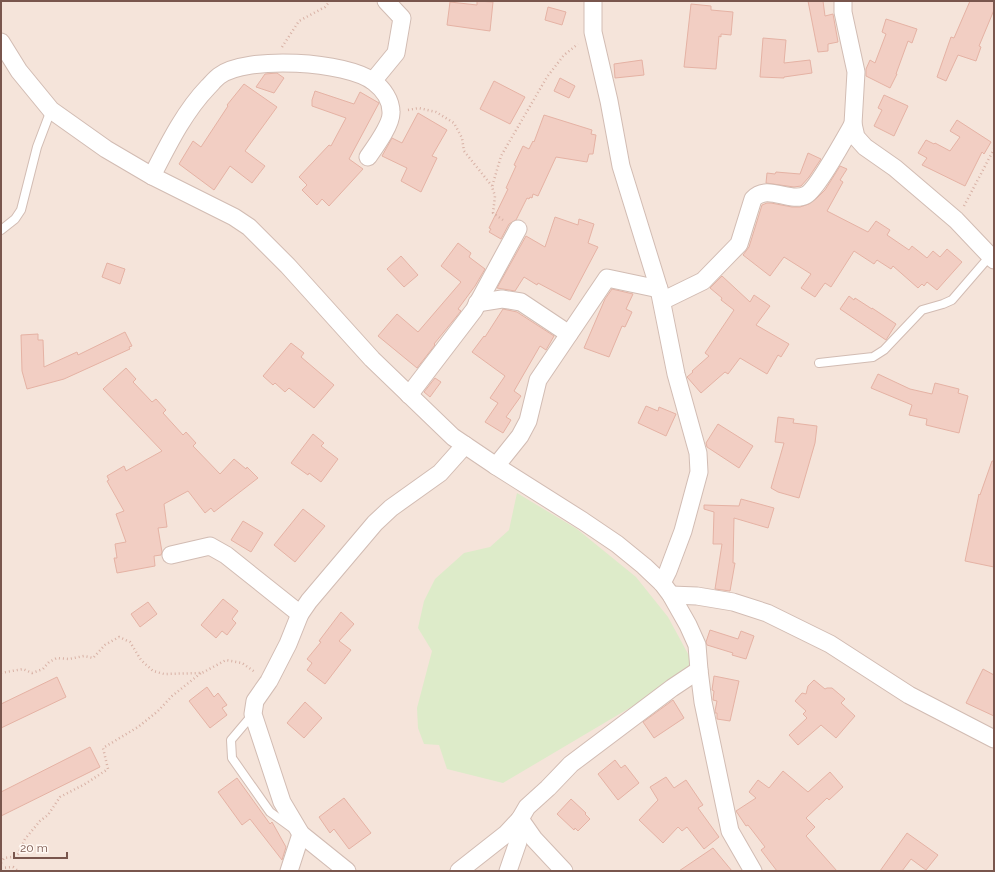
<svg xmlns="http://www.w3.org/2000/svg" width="995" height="872" viewBox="0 0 995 872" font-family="Raleway,sans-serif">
<rect width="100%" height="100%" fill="#fdf3ec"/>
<!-- residential -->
<rect fill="#f5e4da" x="1" y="1" width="993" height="870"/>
<!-- green -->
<polygon fill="#ddebc9" points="517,493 577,529 636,577 668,617 693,663 638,703 503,783 447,769 439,745 424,744 418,728 417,708 432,651 418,628 424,601 435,579 464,553 490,547 509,530"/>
<!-- building -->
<g fill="#f2cec3" stroke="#e5b2a4">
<polygon points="477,1 493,2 490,31 447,25 450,2 477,5"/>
<polygon points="808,1 823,1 825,16 833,14 838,42 828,44 828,51 818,52"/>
<polygon points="970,1 994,1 994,10 979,46 981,47 976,61 958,55 946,81 937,77 951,37 954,38"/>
<polygon points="691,4 711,6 711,10 733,12 731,35 721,34 721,37 719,36 716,69 684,67"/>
<polygon points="548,7 566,12 562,25 545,20"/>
<polygon points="886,19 917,29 912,43 908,41 896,74 897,74 890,88 866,76 866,69 870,60 875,63 886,34 882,32"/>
<polygon points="763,38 786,40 784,63 810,60 812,73 784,77 784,78 760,77"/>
<polygon points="642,60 644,75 615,78 614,64"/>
<polygon points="277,73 284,78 274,93 256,87 265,74"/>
<polygon points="560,78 575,86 569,98 554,91"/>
<polygon points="494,81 525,97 510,124 480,109"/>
<polygon points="244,84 277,107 245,151 265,166 252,183 230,166 214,190 179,164 193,141 201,147 228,106 227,105"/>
<polygon points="315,91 354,104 360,92 379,103 349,159 363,169 329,206 322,199 317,205 302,190 307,185 299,177 329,145 331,146 346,118 312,106 312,100"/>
<polygon points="884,95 908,106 894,136 874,126 882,110 878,108"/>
<polygon points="418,113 447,130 432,156 437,158 421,192 401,181 407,168 382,156 392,138 402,143"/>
<polygon points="544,115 592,130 591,134 596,135 593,154 589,154 587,162 556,157 538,196 533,194 532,198 530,197 529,199 527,198 516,220 509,224 501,239 489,232 491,229 489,228 508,189 506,188 516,166 514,165 523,146 529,149 533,141 534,142"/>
<polygon points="957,120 991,142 984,154 982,152 965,186 922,165 927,158 918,153 926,140 934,144 935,143 950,151 960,137 950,131"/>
<polygon points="808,153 821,159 809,177 801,186 794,187 766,183 767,173 775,174 776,172 800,174"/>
<polygon points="840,166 847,169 840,180 843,182 827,211 868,232 876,221 890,230 887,235 909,250 912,246 927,258 933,251 940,257 947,249 962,262 937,290 927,282 924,286 922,284 918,288 893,266 891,269 877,260 874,264 854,251 831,287 825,283 815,297 801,288 811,274 784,257 770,276 743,255 749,247 762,205 767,203 771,203 792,207 800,207 809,204 817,198 825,190"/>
<polygon points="555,217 578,225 579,219 594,224 588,243 598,247 570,300 538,283 537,285 524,277 515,291 497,288 526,236 545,247"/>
<polygon points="458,243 471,253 469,257 485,269 475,286 458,309 461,311 434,344 435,345 417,368 378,336 397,314 418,332 461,282 441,266"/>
<polygon points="401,256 418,275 404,287 387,269"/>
<polygon points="107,263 125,269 120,284 102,277"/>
<polygon points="722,276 750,302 754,295 770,306 756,325 789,344 781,357 778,355 767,374 740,358 728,374 725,372 701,393 687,377 693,372 692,371 709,356 705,353 734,310 721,300 722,298 710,288"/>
<polygon points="612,289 633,294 626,309 632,312 625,327 622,326 609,357 584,348 605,299"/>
<polygon points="849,296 854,300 855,298 872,309 872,308 896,324 886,340 840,309"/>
<polygon points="503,309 517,312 554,336 546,350 540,346 514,391 521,396 506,417 511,420 503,433 485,422 498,403 490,398 505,376 472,352 484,336 485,337"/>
<polygon points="125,332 132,346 129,347 130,349 64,379 27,389 22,371 21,335 38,334 38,340 43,340 44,367 77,352 78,355"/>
<polygon points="291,343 304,353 301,357 334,385 314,408 289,388 285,392 275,383 273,385 263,376"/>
<polygon points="126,368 136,379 133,382 152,402 156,399 166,410 163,413 183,435 186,432 196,443 193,446 220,474 234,459 246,469 247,467 258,478 214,512 211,508 205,513 188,491 164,504 167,527 158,528 162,552 161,555 154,556 155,566 117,573 114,558 117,558 115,544 126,542 116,514 124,511 107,481 109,480 107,476 124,466 126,471 162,451 103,389"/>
<polygon points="878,374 910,389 932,394 935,383 959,389 958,393 968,396 959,433 926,425 927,419 909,415 912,405 871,388"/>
<polygon points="435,378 441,382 430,397 424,392"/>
<polygon points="646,406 658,411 659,407 676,414 666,436 638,423"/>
<polygon points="778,417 794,419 793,423 817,426 815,443 799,498 778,492 771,488 784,443 775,442"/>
<polygon points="718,424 753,446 739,468 707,447 706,443"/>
<polygon points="313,434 324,443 321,446 338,459 321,482 309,473 308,475 291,463"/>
<polygon points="992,461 994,461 994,567 965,561 979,494 980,495"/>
<polygon points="741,499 774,508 768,528 734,518 733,563 735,563 730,591 715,589 722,544 713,544 714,512 704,509 704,505 739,506"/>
<polygon points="303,509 325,526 295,562 274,545"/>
<polygon points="243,521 263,533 251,552 231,540"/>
<polygon points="223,599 238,611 232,619 236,623 227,635 222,631 216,638 201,625"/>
<polygon points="148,602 157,614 140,627 131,614"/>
<polygon points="341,612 354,624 339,641 351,650 325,684 307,670 312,663 307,659 321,642 319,641"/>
<polygon points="710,630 738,639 741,631 754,636 746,659 732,655 733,653 707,645 706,642"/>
<polygon points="983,669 994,675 994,716 966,703"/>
<polygon points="714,676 739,681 730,721 717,719 717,713 715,713 715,711 717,701 713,700 714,691 712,690"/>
<polygon points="57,677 66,697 1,728 1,704"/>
<polygon points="814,680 825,689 827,688 832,688 845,699 841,703 855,716 836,738 821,725 798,745 789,735 807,718 803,714 806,711 795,701 802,693 806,694 808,686"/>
<polygon points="207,687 214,697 218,693 227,705 222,708 227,715 210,728 189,701"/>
<polygon points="673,700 684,718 654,738 643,722"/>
<polygon points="305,702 322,718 304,738 287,723"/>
<polygon points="90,747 100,767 1,816 1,792"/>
<polygon points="615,760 621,768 625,765 639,783 618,800 598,774"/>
<polygon points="783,771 808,792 830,772 843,787 829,800 827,798 806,818 815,827 806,836 837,871 777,871 761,850 765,847 748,825 746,826 736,811 756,798 749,792 758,780 769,788"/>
<polygon points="666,777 674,788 686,780 703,805 698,808 719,837 704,849 687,827 682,831 678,827 663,843 639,820 658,800 650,787"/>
<polygon points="237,778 270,824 272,822 286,847 282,860 250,819 242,825 218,792"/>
<polygon points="344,798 371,833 349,849 334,829 330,833 319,817"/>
<polygon points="571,799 586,813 585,814 590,819 578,831 575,828 574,830 557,814"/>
<polygon points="907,833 938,855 926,870 911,859 902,871 880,871"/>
<polygon points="713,848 732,871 679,871"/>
</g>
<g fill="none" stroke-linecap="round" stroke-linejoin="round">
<defs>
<g id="lane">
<polyline points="1,230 15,219 21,210 37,147 51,110"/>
<polyline points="819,363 873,357 884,350 922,310 943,304 952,300 990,256"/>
<polyline points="253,714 231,740 232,758 270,812 292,828"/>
</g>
<g id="street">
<polyline points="593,1 593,32 609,101 621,166 659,289 676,374 698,453 699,472 683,531 668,571 662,583"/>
<polyline points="843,1 843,12 856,72 853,124 856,137 865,147 895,168 956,220 994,260"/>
<polyline points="1,42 19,71 51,110 106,149 152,176 234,217 249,227 288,266 372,359 453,437 496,466 583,521 617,544 644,566 662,583 671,595 688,625 697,645 699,670 703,702 730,831 753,871"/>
<polyline points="373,81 396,53 402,18 386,1"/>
<path d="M 152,176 C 168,145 184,112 208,87 C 212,83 215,79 219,76 C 246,55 347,61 374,82 C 383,89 391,100 391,112 C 392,124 375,147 368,157"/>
<path d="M 662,301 L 703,281 L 739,244 L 753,199 C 768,183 790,204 806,195 C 817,189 845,138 853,124"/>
<polyline points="477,303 502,299 521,302 569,334"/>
<polyline points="409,395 474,310 518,229"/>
<polyline points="496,466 520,436 528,421 538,380 607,278 659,289"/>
<polyline points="171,555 210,546 226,555 300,614"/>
<polyline points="671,595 697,596 733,602 767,613 830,644 909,695 994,739"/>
<polyline points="520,819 534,839 564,871"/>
<polyline points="289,871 301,834"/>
<polyline points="347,871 301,834 282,802 253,714 255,701 269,681 288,644 300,614 309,601 375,523 391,508 440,473 465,445"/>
<polyline points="459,871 506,834 520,819 527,807 548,788 571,764 672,688 699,670"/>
<polyline points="508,871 518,842 520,819"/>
</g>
</defs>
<!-- lane casing -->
<use href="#lane" stroke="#d2bcb3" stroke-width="10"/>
<!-- street casing -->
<use href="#street" stroke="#d2bcb3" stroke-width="19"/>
<!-- path -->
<g stroke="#d8b1a5" stroke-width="2.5" stroke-dasharray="1 3" stroke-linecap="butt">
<polyline points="282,47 299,21 325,7 330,1"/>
<polyline points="408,110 419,108 436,112 454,123 462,138 464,151 492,186"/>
<polyline points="964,206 994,149"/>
<polyline points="503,220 493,213 495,196 492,187 501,156 547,77 564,55 578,44"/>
<polyline points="1,673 23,669 32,673 43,669 49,662 57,658 69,659 84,656 93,658 105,645 119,637 130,642 141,660 153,671 164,674 202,673 226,660 242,663 255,672"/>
<polyline points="1,863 4,858 12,857 18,854 25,839 40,821 48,815 60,797 85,784 108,769 103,748 138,727 158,711 172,696 201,673"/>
<polyline points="1,868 13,867 18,871"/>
</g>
<!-- lane -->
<use href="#lane" stroke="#fff" stroke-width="8"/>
<!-- street -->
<use href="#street" stroke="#fff" stroke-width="17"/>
</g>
<!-- border -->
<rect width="995" height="872" fill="none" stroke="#79564d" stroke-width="4"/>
<!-- scale -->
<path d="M14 852v6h53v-6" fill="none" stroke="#79564d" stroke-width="2"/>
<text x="20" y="852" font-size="12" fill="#79564d" stroke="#fff8f3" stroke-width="3" paint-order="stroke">20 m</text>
</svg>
